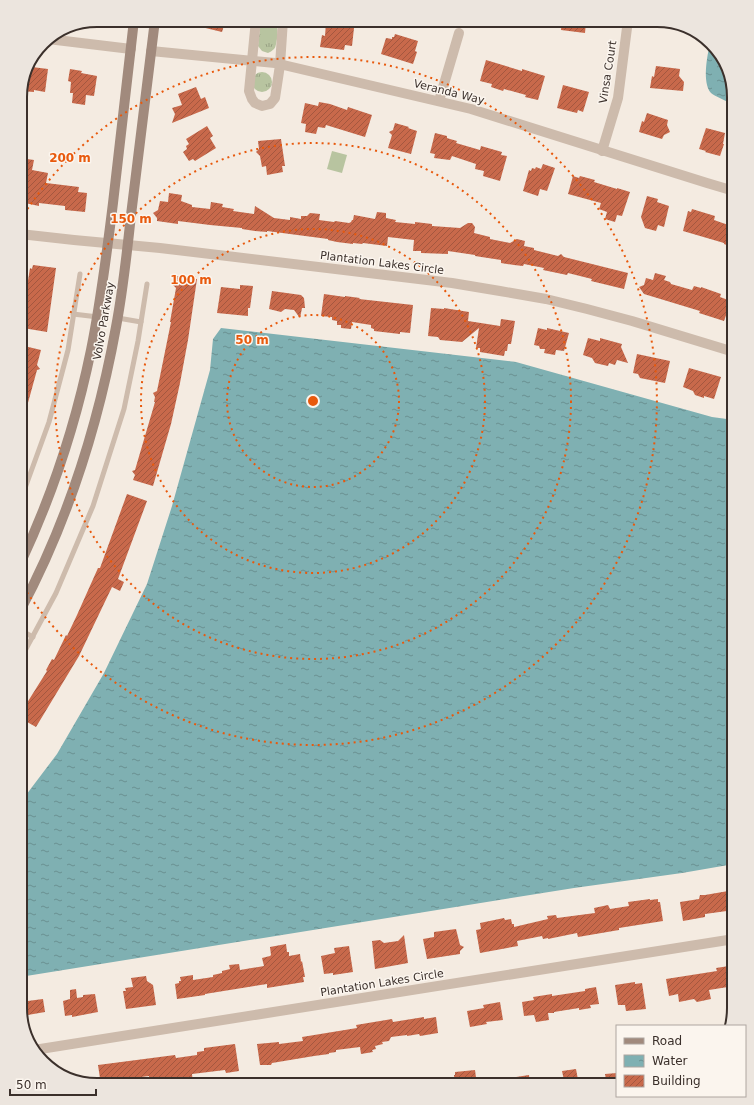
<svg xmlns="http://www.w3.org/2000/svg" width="754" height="1105" viewBox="0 0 754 1105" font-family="'DejaVu Sans',sans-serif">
<defs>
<pattern id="grass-tufts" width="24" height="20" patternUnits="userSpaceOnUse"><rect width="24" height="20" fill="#b8c4a0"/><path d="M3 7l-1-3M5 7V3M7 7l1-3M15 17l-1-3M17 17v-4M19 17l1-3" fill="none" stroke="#97a083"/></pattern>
<pattern id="water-ripples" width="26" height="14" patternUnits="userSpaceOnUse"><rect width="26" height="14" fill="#7fb0b2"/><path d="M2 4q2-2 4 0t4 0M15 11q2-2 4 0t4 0" fill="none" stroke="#699091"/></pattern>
<pattern id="building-hatch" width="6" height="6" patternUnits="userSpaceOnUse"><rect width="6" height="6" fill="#c8694b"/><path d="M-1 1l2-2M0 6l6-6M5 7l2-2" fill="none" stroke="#a4573f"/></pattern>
</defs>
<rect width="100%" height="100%" fill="#f4ebe1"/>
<!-- grass -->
<g fill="url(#grass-tufts)">
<path d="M 267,22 C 279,23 278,30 277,39 C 276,43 276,47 274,49 C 272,51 270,52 268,53 L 262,51 L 258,46 L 260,28 L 261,25 Z"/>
<circle cx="262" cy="82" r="10"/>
</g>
<!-- park -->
<polygon fill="#b8c4a0" points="332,151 347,155 342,173 327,169"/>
<!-- water -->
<g fill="url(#water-ripples)">
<path d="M 710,44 L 724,59 L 734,97 L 734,105 C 729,102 714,96 711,93 C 702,83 707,56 710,44 Z"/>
<polygon points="221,328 516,362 712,417 734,420 734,864 682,873 574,888 20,977 20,803 57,754 104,673 147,584 172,506 210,370 213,339"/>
</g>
<!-- building -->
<g fill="url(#building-hatch)">
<polygon points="186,20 219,20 225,22 222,32 185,23"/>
<polygon points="562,20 584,20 583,22 586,22 585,33 561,30"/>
<polygon points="326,23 349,26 354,28 352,46 345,45 344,50 320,47 322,35 325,36"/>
<polygon points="395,34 418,41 415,51 417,52 413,64 381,54 386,38 392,39 392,37 394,37"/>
<polygon points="486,60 522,71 522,69 545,76 538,100 525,97 526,95 504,89 503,91 491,87 492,84 480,81"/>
<polygon points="656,66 680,69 679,76 684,82 683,91 650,88 652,76 654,77"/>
<polygon points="32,67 48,69 45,92 34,90 34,92 21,91"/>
<polygon points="70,69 82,71 81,73 97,76 94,96 86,95 85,105 72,103 73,93 70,93 71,82 68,81"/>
<polygon points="563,85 589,92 583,112 578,110 577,113 557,108"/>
<polygon points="196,87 201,99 205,97 209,108 172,123 175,114 172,108 182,105 178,94"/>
<polygon points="319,102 330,104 347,110 348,107 372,115 365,137 326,125 325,128 318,127 316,134 305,132 306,124 301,123 305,103 318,106"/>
<polygon points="647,113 668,120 667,125 670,132 664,135 662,139 639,132 642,121 644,122"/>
<polygon points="395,123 409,127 408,128 417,131 411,154 388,148 392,135 389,132 393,130"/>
<polygon points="207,126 213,136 210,138 216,148 195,161 193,159 189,161 183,152 187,149 186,146 189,144 186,139"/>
<polygon points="706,128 725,133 723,144 724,144 720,156 705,152 706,151 699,149"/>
<polygon points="435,133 447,136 447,138 450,139 457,141 456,143 480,150 481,146 502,152 501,155 507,156 500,181 483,176 484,171 475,169 476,164 452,156 450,160 434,158 435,154 430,153"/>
<polygon points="281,139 285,166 282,166 283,172 267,175 266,166 262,167 260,156 256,152 259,149 258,141"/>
<polygon points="20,158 34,160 32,170 48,173 46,183 79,187 78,192 87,193 85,212 65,210 65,206 39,203 39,206 20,202"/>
<polygon points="543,164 555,168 547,191 540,189 538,196 523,191 529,170 531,171 532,168 535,169 536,167 541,169"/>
<polygon points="573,176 579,178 580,176 595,180 594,182 617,189 617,188 630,192 622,216 617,215 615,222 605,219 607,212 599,209 601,203 568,194"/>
<polygon points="169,193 182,195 181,201 192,205 192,207 210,209 211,202 223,204 222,207 234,209 233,211 254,214 255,206 274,218 290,220 290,217 301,219 301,216 307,216 310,213 320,214 319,220 334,222 335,221 349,223 351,222 352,220 353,220 354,215 375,219 377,212 386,213 386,218 396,220 395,222 415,224 415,222 432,224 432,226 460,228 468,223 472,223 475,227 474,233 490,237 490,239 510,243 517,239 525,241 524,246 534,248 534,250 558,256 561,254 564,257 628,273 624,289 591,281 592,279 568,273 567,275 543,270 544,268 524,264 523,266 514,265 501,263 501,260 475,256 475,255 448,251 448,254 421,253 421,251 413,251 414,240 388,237 387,246 363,243 362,244 353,243 353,244 337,242 328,240 328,239 267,231 267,232 255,231 242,229 242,228 210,225 178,221 178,224 157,221 157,218 153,213 158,210 160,201 168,202"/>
<polygon points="647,196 658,199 657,202 669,206 664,227 658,225 656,231 645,228 641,217"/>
<polygon points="692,209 715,216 714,220 734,227 734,248 724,244 724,243 683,231 688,211 691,212"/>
<polygon points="33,265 56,268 47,332 23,328 24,324 21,324 30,268 32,269"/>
<polygon points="655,273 666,276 664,280 670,282 671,284 692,290 694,286 701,288 701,287 721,294 720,297 731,301 724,321 699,313 700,311 644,294 639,287 644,285 646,278 653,280"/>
<polygon points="177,276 197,279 188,340 180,383 171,424 153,486 133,480 135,475 132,471 135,470 155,402 154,402 155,397 153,393 157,391 171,322 170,322 176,288 172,284 176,282"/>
<polygon points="240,285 253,286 250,308 248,308 248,316 217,313 221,287 240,289"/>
<polygon points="272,291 301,295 304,298 305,308 302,308 300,318 294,310 285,309 281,312 269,309"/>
<polygon points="324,294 345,297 345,296 360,298 359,299 413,305 410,333 400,332 400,334 374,331 374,329 371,328 371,325 352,322 351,329 341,328 341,325 337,325 337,321 332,320 332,317 321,316"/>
<polygon points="431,308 444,309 444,308 469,312 468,321 500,326 501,319 515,321 511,344 508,344 507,351 505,351 504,356 480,352 480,348 476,348 479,328 462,342 440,340 438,337 428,336"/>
<polygon points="538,328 547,330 547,328 569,333 564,351 556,350 555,355 544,353 545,349 540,349 539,346 534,345"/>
<polygon points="588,338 600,341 600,338 622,344 621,347 628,363 617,360 615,365 609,363 608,366 595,363 592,358 583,355"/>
<polygon points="20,345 41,350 37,365 40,369 37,370 23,421 20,421"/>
<polygon points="637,354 670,361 665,383 640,378 638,374 633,373"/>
<polygon points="689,368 721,377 714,399 704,396 704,398 695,395 693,391 683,387"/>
<polygon points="127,494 147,501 118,579 124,582 120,591 112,587 79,656 36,727 20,718 20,714 47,671 46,670 52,659 54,660 66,635 67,636 77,615 98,568 100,568"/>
<polygon points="734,890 734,910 705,914 705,917 683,921 680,902 699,899 700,895 705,895"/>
<polygon points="650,899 650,900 658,899 658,902 660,902 663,921 619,928 619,930 578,937 577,933 548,939 548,938 543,939 542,936 517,941 518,946 480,953 476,930 481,929 480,923 504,918 505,920 511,919 512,924 514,924 514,927 548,919 547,916 556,915 557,918 595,913 594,908 608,905 610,909 629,906 628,902"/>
<polygon points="456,929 460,945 464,947 460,951 460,954 427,959 423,939 434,937 434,932"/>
<polygon points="404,935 408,963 375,969 372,941 380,940 384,943 398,941"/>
<polygon points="286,944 287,952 289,952 289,956 300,954 301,962 302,961 305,977 303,977 304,982 267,988 267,984 205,994 205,995 177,999 175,984 179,983 179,981 181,981 180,977 193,975 193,980 213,977 213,975 222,973 222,971 230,969 229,965 239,964 240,970 264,966 262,958 270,956 271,955 270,947"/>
<polygon points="349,946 353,972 333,975 333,973 324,974 321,956 335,953 334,948"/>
<polygon points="729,966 729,968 734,967 734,986 709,990 711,999 697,1002 694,999 679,1002 678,994 669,996 666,979 717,971 716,968"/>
<polygon points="146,976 147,981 153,985 156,1005 126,1009 123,991 126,991 125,988 133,987 131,978"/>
<polygon points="635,982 635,984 642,983 646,1009 626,1011 625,1005 618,1005 615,985"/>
<polygon points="596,987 599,1004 590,1005 591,1008 579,1010 579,1008 554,1012 554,1013 548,1013 549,1020 536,1022 534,1015 524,1016 522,1002 534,1000 533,997 552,994 552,996 585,991 585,989"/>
<polygon points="76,989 77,998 83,997 83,995 95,994 98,1012 72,1017 72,1015 65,1016 63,1001 70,999 70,990"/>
<polygon points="43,999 45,1012 22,1016 20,1008 20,1002"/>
<polygon points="500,1002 503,1020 486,1022 487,1024 470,1027 467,1011 484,1008 483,1005"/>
<polygon points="424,1017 424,1019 436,1017 438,1033 420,1036 419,1034 407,1036 407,1035 391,1037 389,1041 382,1042 383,1044 375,1046 376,1049 372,1050 373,1052 361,1054 360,1047 336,1050 336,1052 329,1053 329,1054 314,1056 272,1063 271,1065 260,1065 257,1044 279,1042 279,1044 303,1041 302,1037 357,1028 356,1025 392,1019 393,1022"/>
<polygon points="235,1044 239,1071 226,1073 225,1070 192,1074 193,1084 188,1085 182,1085 178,1083 173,1084 170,1082 157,1084 156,1077 149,1079 149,1076 126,1079 122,1085 101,1085 98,1065 175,1055 176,1058 197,1055 197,1052 204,1051 204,1048"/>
<polygon points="576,1069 579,1085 565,1085 562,1071"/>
<polygon points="475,1070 477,1085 455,1085 454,1075 455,1075 455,1072"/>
<polygon points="617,1073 617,1085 607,1085 605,1074"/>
<polygon points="529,1075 530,1085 498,1085 497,1080"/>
</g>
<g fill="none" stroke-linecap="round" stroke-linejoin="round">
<!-- service -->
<g stroke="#cdbbac" stroke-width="5">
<polyline points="73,314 98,317"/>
<polyline points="118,318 141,322"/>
<polyline points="20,502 49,422 68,350 80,274"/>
<polyline points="20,630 33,637"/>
<polyline points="20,660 56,593 93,506 124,409 138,341 147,284"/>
</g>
<!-- minor -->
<g stroke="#cdbbac" stroke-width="10">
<polyline points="256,20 249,91 252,99 255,103 262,106 270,104 275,98 280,65 283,20"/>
<polyline points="48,39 131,49"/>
<polyline points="151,51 275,63 471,109 707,183 734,191"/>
<polyline points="439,101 459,33"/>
<polyline points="602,151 618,98 628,20"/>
<polyline points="20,234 74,240 160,248 452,283 500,291 546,299 587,309 632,321 734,352"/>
<polyline points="34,1050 734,939"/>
</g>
<!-- secondary -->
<g stroke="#a18a7d" stroke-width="10">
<path d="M 20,564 C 52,496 76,423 91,350 C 101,301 107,252 113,203 C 120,142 127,81 134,20"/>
<path d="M 20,611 C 67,523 98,426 116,327 C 123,290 127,253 131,215 C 139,150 147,85 155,20"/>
</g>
</g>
<!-- distance rings -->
<g fill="none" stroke="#e8590c" stroke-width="2" stroke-dasharray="2 4">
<circle cx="313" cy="401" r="86"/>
<circle cx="313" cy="401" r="172"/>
<circle cx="313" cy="401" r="258"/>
<path d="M21 219A344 344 0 1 1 21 583"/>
</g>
<g text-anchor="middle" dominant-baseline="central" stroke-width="3" stroke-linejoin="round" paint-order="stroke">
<!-- street labels -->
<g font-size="11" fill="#3b302b" stroke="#fbf5ee">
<text transform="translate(608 72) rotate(-81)">Vinsa Court</text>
<text transform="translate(449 92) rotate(14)">Veranda Way</text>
<text transform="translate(382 263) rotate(7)">Plantation Lakes Circle</text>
<text transform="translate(104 321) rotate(-80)">Volvo Parkway</text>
<text transform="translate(382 983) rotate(-9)">Plantation Lakes Circle</text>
</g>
</g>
<!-- crop -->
<path d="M0 0H754V1105H0ZM97 27H657A70 70 0 0 1 727 97V1008A70 70 0 0 1 657 1078H97A70 70 0 0 1 27 1008V97A70 70 0 0 1 97 27Z" fill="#ece5de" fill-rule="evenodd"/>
<path fill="none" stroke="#3b302b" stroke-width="2" d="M97 27H657A70 70 0 0 1 727 97V1008A70 70 0 0 1 657 1078H97A70 70 0 0 1 27 1008V97A70 70 0 0 1 97 27Z"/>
<circle cx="313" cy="401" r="6" fill="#e8590c" stroke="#fbf5ee" stroke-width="2"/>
<g font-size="12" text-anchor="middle" font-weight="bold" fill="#e8590c" stroke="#fbf5ee" stroke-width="3" stroke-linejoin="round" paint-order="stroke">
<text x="70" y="162">200 m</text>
<text x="131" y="223">150 m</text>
<text x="191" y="284">100 m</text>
<text x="252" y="344">50 m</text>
</g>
<!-- legend -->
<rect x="616" y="1025" width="130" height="72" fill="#fbf5ee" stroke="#aea6a0"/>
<rect x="624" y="1038" width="20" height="6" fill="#a18a7d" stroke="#aea6a0"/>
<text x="652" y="1045" font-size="12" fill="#3b302b">Road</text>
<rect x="624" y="1055" width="20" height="12" fill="url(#water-ripples)" stroke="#aea6a0"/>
<text x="652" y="1065" font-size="12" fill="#3b302b">Water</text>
<rect x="624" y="1075" width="20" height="12" fill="url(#building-hatch)" stroke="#aea6a0"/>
<text x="652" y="1085" font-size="12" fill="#3b302b">Building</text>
<!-- scale -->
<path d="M10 1089v6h86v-6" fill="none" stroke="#3b302b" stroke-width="2"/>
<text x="16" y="1089" font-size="12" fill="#3b302b" stroke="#fbf5ee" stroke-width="3" paint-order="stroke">50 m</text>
</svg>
